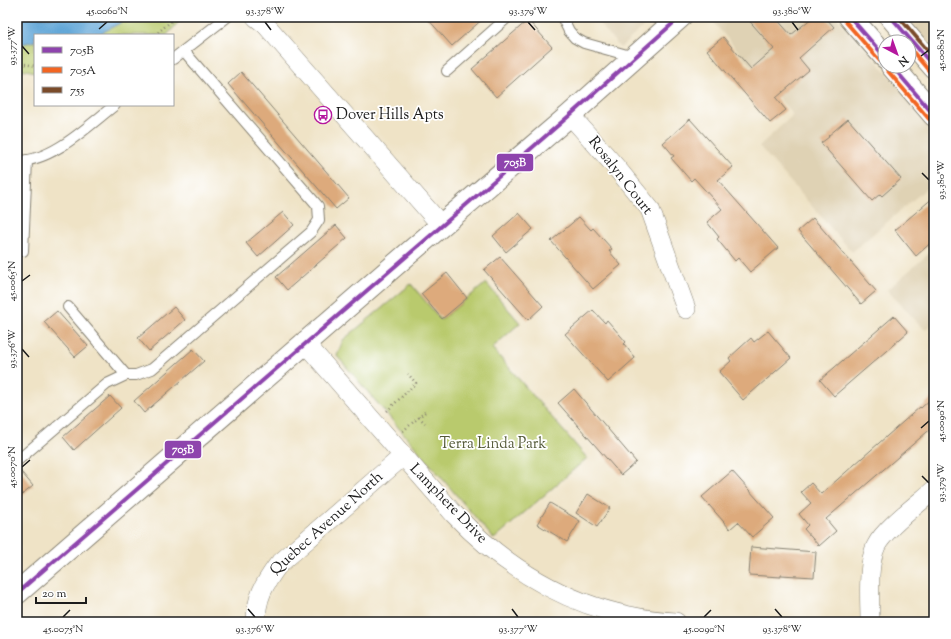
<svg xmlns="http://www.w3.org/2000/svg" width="951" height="639" viewBox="0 0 951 639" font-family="'Sorts Mill Goudy',serif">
<rect width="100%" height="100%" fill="#fff"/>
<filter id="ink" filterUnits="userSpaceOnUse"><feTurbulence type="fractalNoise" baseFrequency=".025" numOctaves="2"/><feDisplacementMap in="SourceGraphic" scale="8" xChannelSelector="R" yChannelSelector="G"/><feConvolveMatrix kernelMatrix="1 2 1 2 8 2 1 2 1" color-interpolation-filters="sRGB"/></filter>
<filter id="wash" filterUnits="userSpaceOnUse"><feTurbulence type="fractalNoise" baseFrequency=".012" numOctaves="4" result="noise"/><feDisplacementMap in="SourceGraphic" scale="16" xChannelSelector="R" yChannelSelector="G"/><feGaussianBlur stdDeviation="0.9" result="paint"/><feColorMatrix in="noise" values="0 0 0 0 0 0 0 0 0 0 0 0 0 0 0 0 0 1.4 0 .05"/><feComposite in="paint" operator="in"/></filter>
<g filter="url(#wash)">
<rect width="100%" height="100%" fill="#efe3c6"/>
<!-- built -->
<g fill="#dfd2b4">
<polygon points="594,17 654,17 620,48"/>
<polygon points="721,17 836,17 866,49 934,128 934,182 852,252 759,146 793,115 714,23"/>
<polygon points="905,17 934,17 934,51"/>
<polygon points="934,249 934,322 925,330 887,290"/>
</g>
<!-- green -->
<g fill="#b9ca6d" stroke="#6a7344">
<polygon points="17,17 183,17 167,35 35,35 35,72 17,68"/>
<polygon points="486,283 520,323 492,348 587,458 494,539 337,356 343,340 411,284 441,320"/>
</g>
<!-- water -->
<polygon fill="#61a6d7" stroke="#3e617a" points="17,17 131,17 98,35 35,35 35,41 17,45"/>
<g id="blocks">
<!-- building -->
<g fill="#ddaa7b">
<polygon points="426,17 485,17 452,46"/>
<polygon points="746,17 775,17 791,35 813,17 825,17 834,27 799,58 809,70 776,98 786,110 770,123 707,50 723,37 751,69 774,49"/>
<polygon points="528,20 552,47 496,97 472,69"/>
<polygon points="241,72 349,198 336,209 228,84"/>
<polygon points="690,119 733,167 718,180 778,248 750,272 738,258 735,261 717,239 719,237 707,222 722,209 694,178 691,181 671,158 674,156 663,143"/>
<polygon points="848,119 901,179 882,196 880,194 872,201 821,143 829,137 828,136"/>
<polygon points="934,197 934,240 916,256 895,230"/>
<polygon points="283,212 294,225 258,257 246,243"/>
<polygon points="519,213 533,229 506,252 493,236"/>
<polygon points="579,217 591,230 593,228 612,249 609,251 621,265 593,289 551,241"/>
<polygon points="813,218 876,291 861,304 798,231"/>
<polygon points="336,225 347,238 287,290 276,277"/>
<polygon points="500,257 543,306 528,320 484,270"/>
<polygon points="447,273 467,298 442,319 421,294"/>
<polygon points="174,307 185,320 149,351 138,338"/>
<polygon points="593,310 605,323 607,320 626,342 624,344 635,358 608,382 565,334"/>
<polygon points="57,311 88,346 75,357 44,322"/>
<polygon points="894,316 908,332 834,396 820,380"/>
<polygon points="768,331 791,358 743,400 719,372 731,361 729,358 751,338 754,342"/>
<polygon points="193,349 204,361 144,413 134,401"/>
<polygon points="574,389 636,462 621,475 558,403"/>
<polygon points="110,396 121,408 74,450 63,437"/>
<polygon points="934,396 934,426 826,519 836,531 819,546 804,529 808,525 799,514 811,503 801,492 811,483 821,494 920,407 921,408"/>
<polygon points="17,467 33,486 17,499"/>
<polygon points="732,471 774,518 752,537 738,522 730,529 702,497"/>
<polygon points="588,494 610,508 597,527 576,513"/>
<polygon points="550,503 580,521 567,542 537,524"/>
<polygon points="751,547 816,552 814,577 781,575 781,577 749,575"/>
</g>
</g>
</g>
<g filter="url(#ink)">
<use href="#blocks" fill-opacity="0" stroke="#868071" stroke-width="1"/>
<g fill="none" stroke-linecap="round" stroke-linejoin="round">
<defs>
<g id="lane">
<polyline points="562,17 569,31 575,38 584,43 634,57"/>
<polyline points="173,59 227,17"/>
<polyline points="447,71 508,17"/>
<path d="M 17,161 C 52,162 89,125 115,105"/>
<polyline points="23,251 27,160"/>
<polyline points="68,307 126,375"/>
<polyline points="17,461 107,384 126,375 136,375 152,369 311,232 319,220 318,206 184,51"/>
</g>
<g id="street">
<polyline points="256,17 265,24 441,225"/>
<polyline points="570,115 615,166 650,209 686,309"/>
<path d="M 305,343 L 454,514 C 515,578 587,617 676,622"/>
<path d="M 256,622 C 256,598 264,584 278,565 L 403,456"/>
<path d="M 870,622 C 870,600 867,565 876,546 C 884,529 919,503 934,490"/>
</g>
<g id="secondary">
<polyline points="850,17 885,57"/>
<polyline points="891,17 934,67"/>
<polyline points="892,66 934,115"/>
<polyline points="17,593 395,265 570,115 680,17"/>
</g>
</defs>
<!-- lane casing -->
<use href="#lane" stroke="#868071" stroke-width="12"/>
<!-- street casing -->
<use href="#street" stroke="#868071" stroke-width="20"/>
<!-- secondary casing -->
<use href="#secondary" stroke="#868071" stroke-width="24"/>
<!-- path -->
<g stroke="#868071" stroke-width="2.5" stroke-dasharray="1 3" stroke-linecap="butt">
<polyline points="155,35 176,17"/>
<polyline points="17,65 25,64 35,66"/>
<polyline points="387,411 416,383 408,374"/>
<polyline points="419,417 425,423"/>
<polyline points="403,431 425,412"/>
</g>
<!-- lane -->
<use href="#lane" stroke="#fff" stroke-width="10"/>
<!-- street -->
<use href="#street" stroke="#fff" stroke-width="19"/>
<!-- secondary -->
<use href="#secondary" stroke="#fff" stroke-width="22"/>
<defs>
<g id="bus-1">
<polyline points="850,17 885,57"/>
<polyline points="891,17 934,67"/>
<polyline points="892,66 934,115"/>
<polyline points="17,593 570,115 680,17"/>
</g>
<g id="bus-2">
<polyline points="845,21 880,61"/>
<polyline points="909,47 929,71"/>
<polyline points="887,70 929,119"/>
</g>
<polyline id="bus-3" points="899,17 934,58"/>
</defs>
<!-- bus-1 casing -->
<use href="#bus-1" stroke="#fff" stroke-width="7"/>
<!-- bus-2 casing -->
<use href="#bus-2" stroke="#fff" stroke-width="7"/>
<!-- bus-3 casing -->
<use href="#bus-3" stroke="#fff" stroke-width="7"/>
<!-- bus-1 -->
<use href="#bus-1" stroke="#8e44ad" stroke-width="4"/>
<!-- bus-2 -->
<use href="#bus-2" stroke="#f26522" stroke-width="4"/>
<!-- bus-3 -->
<use href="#bus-3" stroke="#7a4b2a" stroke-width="4"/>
</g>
</g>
<!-- ticks -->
<path fill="none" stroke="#1c1c1c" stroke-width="1.5" d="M 265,22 L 271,30M 528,22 L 535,30M 792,22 L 798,30M 99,29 L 107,22M 22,46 L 29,54M 921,56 L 929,50M 922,173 L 929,180M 22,281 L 30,275M 22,349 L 29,357M 921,428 L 929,421M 22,467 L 30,460M 922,476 L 929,483M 248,609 L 255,617M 512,609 L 518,617M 775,609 L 782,617M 63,617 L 70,610M 704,617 L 711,610"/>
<!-- icons -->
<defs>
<symbol id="bus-ring" viewBox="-11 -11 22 22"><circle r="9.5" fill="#fff" stroke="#b5179e" stroke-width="1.5"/><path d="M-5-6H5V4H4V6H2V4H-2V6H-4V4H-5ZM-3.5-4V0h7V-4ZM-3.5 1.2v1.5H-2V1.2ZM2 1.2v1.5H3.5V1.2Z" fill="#b5179e"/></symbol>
</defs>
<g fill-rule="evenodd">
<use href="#bus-ring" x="313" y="105" width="20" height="20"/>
</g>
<g text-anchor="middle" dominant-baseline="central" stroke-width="3.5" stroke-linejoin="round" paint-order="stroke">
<!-- poi labels -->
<g font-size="15" fill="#1c1c1c" stroke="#fff" text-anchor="start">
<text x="336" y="115">Dover Hills Apts</text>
</g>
<!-- street labels -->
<g font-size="15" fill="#1c1c1c" stroke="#fff">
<text transform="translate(620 176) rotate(52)">Rosalyn Court</text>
<text transform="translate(448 504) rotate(46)">Lamphere Drive</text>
<text transform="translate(327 524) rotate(-42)">Quebec Avenue North</text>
</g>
<!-- park labels -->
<g font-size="15" fill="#535938" stroke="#fff">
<text x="493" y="444">Terra Linda Park</text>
</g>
</g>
<g stroke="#fff" stroke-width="1.5">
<rect x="496" y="153" width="38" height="19" rx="4" fill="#8e44ad"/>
<rect x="164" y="440" width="38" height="19" rx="4" fill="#8e44ad"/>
</g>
<g font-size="11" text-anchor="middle" font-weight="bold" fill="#fff">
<text x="515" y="166">705B</text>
<text x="183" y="453">705B</text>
</g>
<!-- margin -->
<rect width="951" height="639" fill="none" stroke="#fff" stroke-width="44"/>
<!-- legend -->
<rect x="34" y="34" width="140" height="72" fill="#ffffff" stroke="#a4a4a4"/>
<rect x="42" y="47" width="20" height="6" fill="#8e44ad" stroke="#a4a4a4"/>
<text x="70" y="54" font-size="12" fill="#1c1c1c">705B</text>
<rect x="42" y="67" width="20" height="6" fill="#f26522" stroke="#a4a4a4"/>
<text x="70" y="74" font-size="12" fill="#1c1c1c">705A</text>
<rect x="42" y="87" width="20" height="6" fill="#7a4b2a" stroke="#a4a4a4"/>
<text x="70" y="94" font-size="12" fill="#1c1c1c">755</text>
<!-- north arrow -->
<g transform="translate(897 54) rotate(139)"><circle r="19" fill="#ffffff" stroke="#a4a4a4"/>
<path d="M0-3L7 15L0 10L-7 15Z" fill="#b5179e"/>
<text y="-6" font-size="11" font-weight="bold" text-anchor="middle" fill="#1c1c1c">N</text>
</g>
<!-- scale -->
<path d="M36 597v6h50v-6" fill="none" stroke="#1c1c1c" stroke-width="2"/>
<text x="42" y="597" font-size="12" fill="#1c1c1c" stroke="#ffffff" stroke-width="3" paint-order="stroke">20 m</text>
<rect x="22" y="22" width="907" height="595" fill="none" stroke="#1c1c1c" stroke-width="1.5"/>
<g font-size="10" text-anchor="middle" fill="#1c1c1c">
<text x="107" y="14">45.0060°N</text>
<text x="265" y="14">93.378°W</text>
<text x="528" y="14">93.379°W</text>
<text x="792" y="14">93.380°W</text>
<text transform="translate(11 46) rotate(-90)" y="4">93.377°W</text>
<text transform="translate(940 50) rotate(-90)" y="4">45.0080°N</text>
<text transform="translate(940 180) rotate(-90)" y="4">93.380°W</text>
<text transform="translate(11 281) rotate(-90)" y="4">45.0065°N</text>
<text transform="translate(11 349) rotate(-90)" y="4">93.376°W</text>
<text transform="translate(940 421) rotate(-90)" y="4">45.0090°N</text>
<text transform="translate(11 467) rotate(-90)" y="4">45.0070°N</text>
<text transform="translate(940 483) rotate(-90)" y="4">93.379°W</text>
<text x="63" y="632">45.0075°N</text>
<text x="255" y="632">93.376°W</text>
<text x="518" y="632">93.377°W</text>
<text x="704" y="632">45.0090°N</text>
<text x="782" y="632">93.378°W</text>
</g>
</svg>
